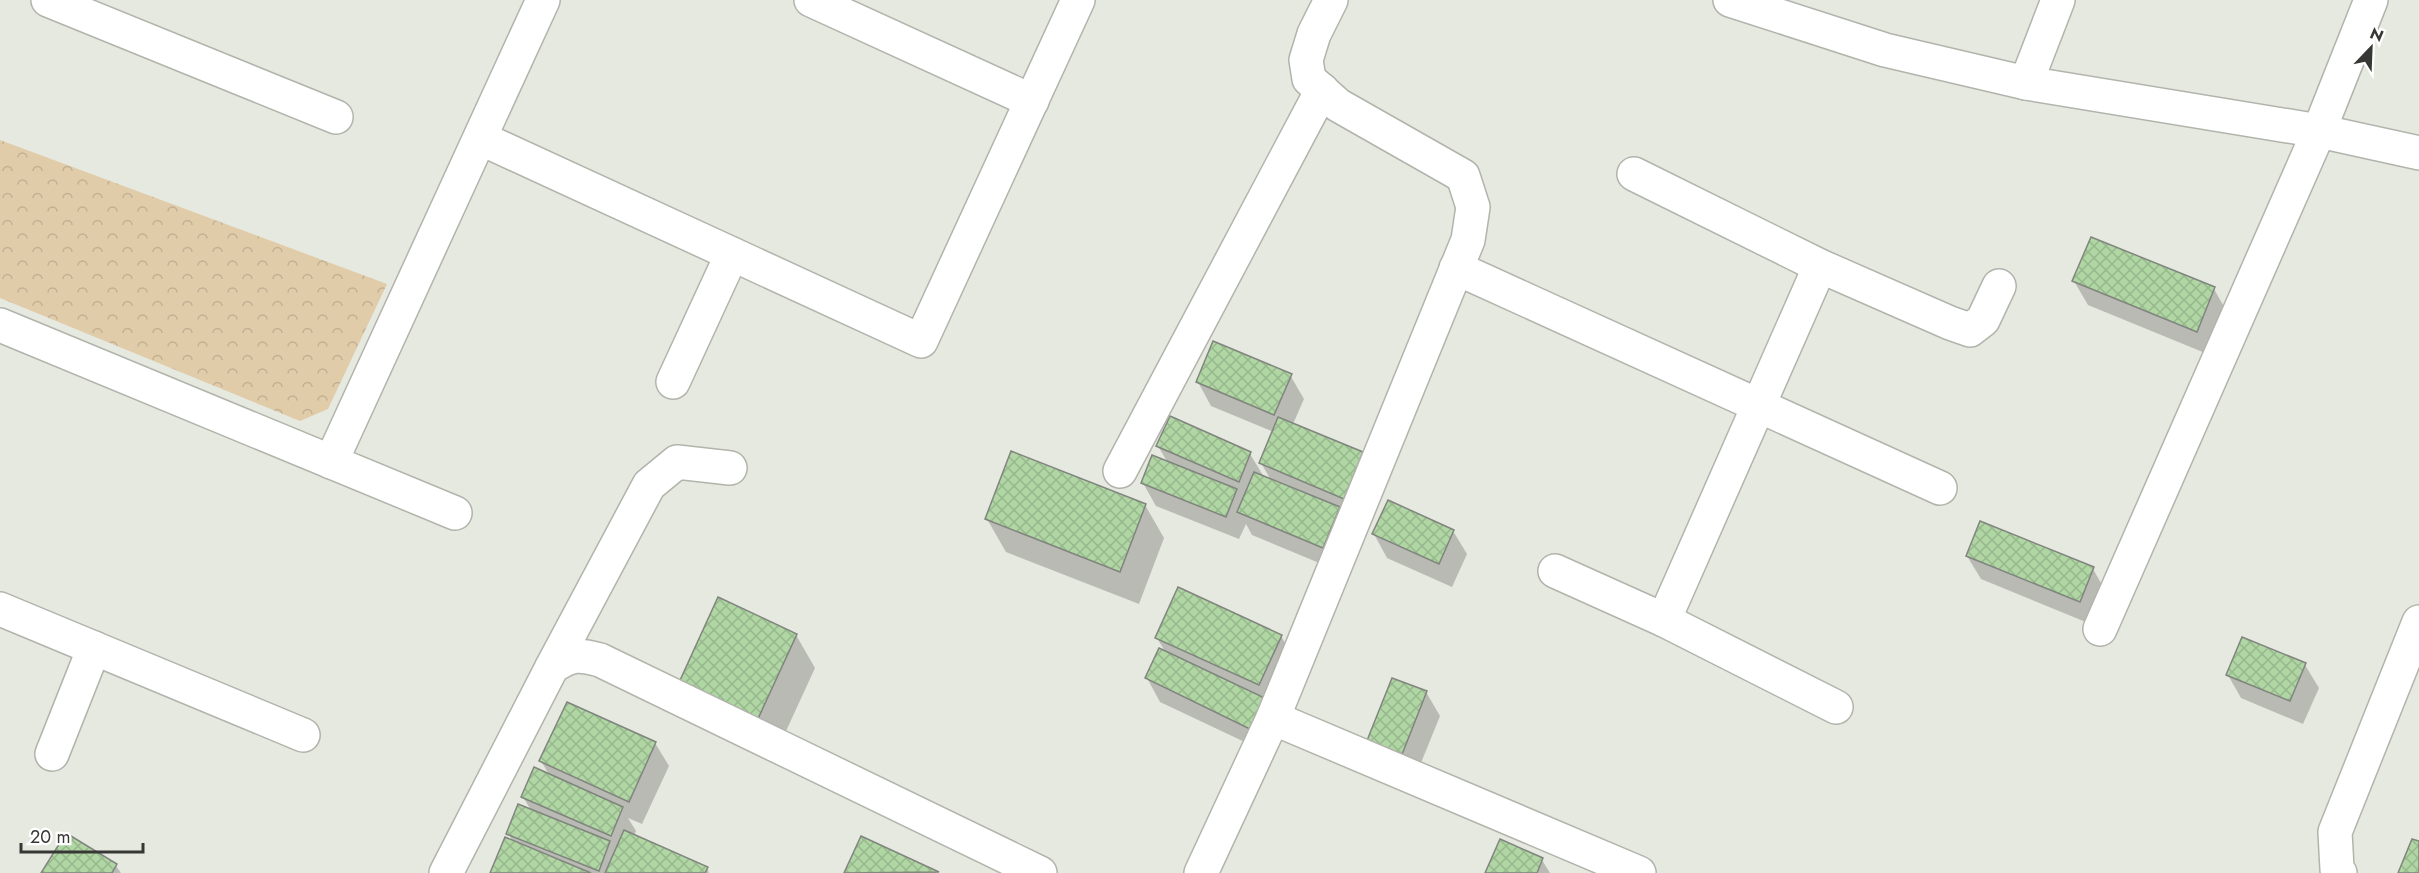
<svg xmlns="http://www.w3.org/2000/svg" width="2419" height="873" viewBox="0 0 2419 873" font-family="Jost,sans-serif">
<defs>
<pattern id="park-crowns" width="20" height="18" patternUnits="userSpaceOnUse" patternTransform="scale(1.5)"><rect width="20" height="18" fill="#e1ccaa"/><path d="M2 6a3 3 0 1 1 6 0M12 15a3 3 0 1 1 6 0" fill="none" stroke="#c2b093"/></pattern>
<pattern id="building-cross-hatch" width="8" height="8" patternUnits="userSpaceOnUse" patternTransform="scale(1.5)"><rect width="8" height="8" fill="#afd6a3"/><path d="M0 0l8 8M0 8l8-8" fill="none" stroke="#97b88d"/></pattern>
</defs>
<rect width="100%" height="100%" fill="#e6e9e0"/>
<!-- park -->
<polygon fill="url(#park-crowns)" points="0,140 387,284 328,409 300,421 0,298"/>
<!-- shadow -->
<g fill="#0003">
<polygon points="2074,281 2214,289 2227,312 2210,355 2088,305"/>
<polygon points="1290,375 1304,399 1293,424 1362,453 1376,477 1336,570 1252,535 1246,524 1239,539 1156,506 1143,483 1168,463 1158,446 1250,454 1264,477 1271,480 1261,463 1274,432 1211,406 1198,382"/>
<polygon points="1145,505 1164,538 1139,604 1006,552 987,519"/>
<polygon points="1453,531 1467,554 1452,587 1387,558 1374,534"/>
<polygon points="1967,556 2093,569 2106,592 2093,625 1981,579"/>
<polygon points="796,635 815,668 775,755 697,720"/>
<polygon points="1281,636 1295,660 1268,753 1160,702 1147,678 1166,653 1157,638"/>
<polygon points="2305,665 2319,688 2303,724 2241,698 2228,675"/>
<polygon points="1426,692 1440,716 1412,785 1379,771"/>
<polygon points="655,743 669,766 642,824 628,818 636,831 634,836 707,868 709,873 491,873 513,842 508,833 531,810 523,797 550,776 541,761"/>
<polygon points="66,835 116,866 121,873 43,873"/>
<polygon points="862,838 937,873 845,873"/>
<polygon points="1542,860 1550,873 1487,873"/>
</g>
<!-- building -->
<g fill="url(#building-cross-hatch)" stroke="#80857e" stroke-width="1.5">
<polygon points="2091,237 2215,287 2197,332 2072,281"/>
<polygon points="1213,341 1292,374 1274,415 1196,382"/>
<polygon points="1170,416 1251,452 1239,482 1156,446"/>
<polygon points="1278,417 1363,452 1344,499 1259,463"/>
<polygon points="1011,451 1146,504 1120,572 985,519"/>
<polygon points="1152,455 1237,489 1226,517 1141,483"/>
<polygon points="1254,472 1340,507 1323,548 1237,512"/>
<polygon points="1388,500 1454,530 1439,564 1372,534"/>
<polygon points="1980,521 2094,567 2080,602 1966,556"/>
<polygon points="1178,587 1282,635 1259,685 1155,638"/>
<polygon points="718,597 797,634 756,723 677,687"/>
<polygon points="2242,637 2306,663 2290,701 2226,675"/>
<polygon points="1159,648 1269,700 1254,731 1145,678"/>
<polygon points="1392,678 1427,691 1399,762 1364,748"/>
<polygon points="567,702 656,742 629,802 539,761"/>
<polygon points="534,767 623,807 611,836 521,797"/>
<polygon points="518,804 610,841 599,871 506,834"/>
<polygon points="624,830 708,867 705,873 605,873"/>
<polygon points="66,833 117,864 112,873 41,873"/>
<polygon points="861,836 939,872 844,873"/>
<polygon points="505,837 591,873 490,873"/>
<polygon points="1500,839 1543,858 1537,873 1485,873"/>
<polygon points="2412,839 2419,841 2419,873 2398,873"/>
</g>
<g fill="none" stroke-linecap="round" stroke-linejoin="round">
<defs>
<g id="minor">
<polyline points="48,0 336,117"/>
<polyline points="811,0 1032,101"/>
<polyline points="1730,0 1885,50 2026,83 2319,131 2419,153"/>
<polyline points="2026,83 2058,0"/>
<polyline points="480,138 921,341 1078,0"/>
<polyline points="1634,174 1820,266 1950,323 1970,330 1983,320 1999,286"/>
<polyline points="1456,268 1940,488"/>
<polyline points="0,325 455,513"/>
<polyline points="673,382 732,254"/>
<polyline points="331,462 543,0"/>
<polyline points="1120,471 1322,90"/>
<polyline points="1555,571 1664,620 1836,707"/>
<polyline points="0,609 303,735"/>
<polyline points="1664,620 1820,266"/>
<polyline points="2100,629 2319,131 2371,0"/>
<polyline points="552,667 649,485 677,462 730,468"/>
<polyline points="1273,718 1639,873"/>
<polyline points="52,754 94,648"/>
<path d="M 446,873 L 552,667 C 572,654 578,654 600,660 L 1040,873"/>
<polyline points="1201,873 1273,718 1468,240 1473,207 1463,176 1338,105 1309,79 1306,60 1314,34 1331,0"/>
<polyline points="2340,873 2337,869 2335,832 2419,622"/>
</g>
</defs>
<!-- minor casing -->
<use href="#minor" stroke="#b2b4ac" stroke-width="36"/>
<!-- minor -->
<use href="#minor" stroke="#fff" stroke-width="33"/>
</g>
<!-- north arrow -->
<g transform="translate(2371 48) rotate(23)" stroke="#ffffff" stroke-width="4.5" paint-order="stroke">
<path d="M0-4.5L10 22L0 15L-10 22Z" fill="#373835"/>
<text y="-9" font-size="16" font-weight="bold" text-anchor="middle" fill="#373835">N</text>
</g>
<!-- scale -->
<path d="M21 843v9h122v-9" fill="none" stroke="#373835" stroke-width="3"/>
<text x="30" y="843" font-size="18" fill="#373835" stroke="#ffffff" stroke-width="4.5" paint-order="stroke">20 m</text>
</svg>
